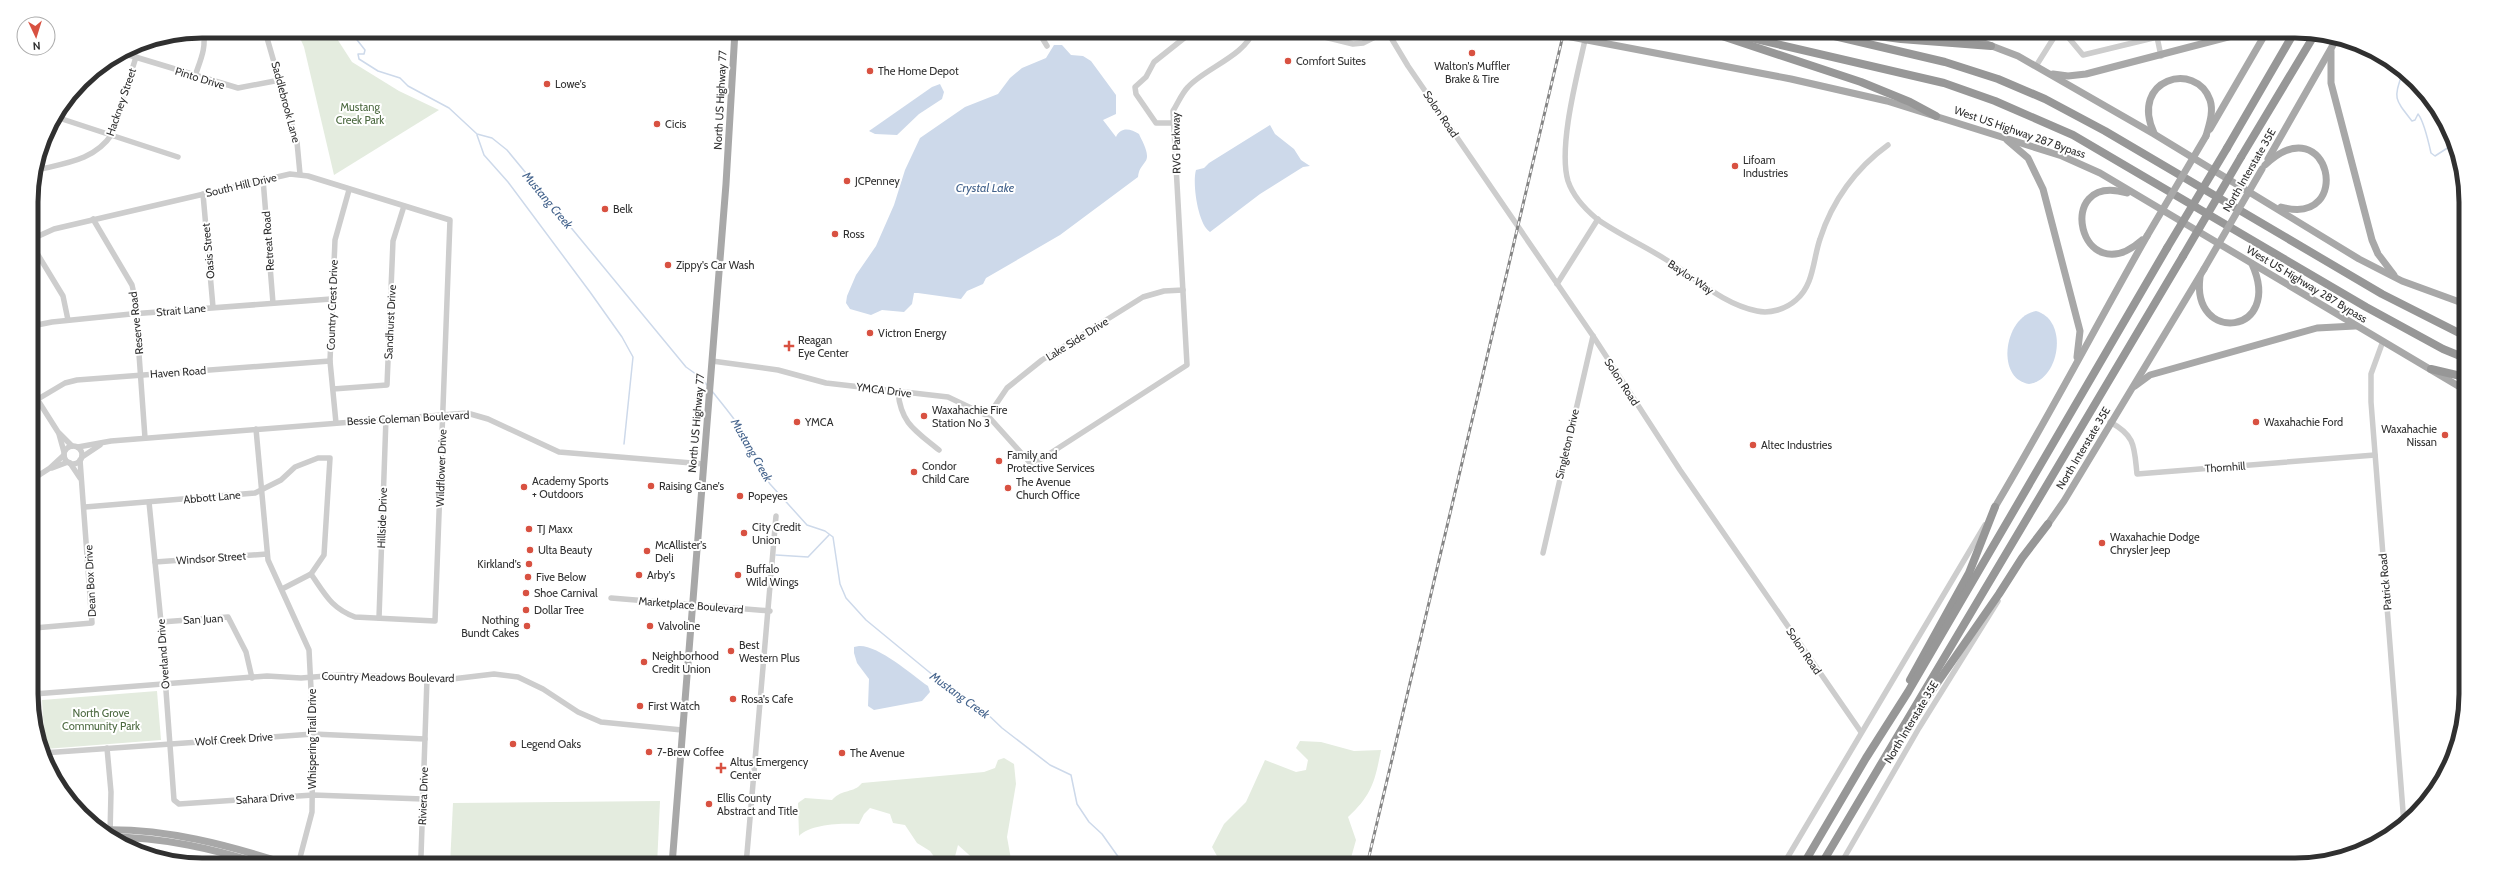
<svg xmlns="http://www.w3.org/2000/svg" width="2497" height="896" viewBox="0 0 2497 896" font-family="Cabin,sans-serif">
<rect width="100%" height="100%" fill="#fff"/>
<!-- green -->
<g fill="#e4ecdf">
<polygon points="297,31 332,31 352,62 399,91 439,110 334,175 304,47"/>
<polygon points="157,691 161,740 45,749 42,700"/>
<path d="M 1300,741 L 1321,742 L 1354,751 L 1381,750 C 1375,781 1372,795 1348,817 L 1356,840 L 1349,865 L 1227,865 L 1217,856 L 1212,847 L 1224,824 L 1246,802 L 1265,760 L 1296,772 L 1306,770 L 1308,760 L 1296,748 Z"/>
<path d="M 1004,758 L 1014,764 L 1016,784 L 1007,837 L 1012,865 L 977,865 L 977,862 L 958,845 L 953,864 L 940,865 L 930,851 L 917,843 L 905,825 L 893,823 L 890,814 L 870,808 L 864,814 L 859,824 C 842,823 810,824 799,836 L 798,803 L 805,798 L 832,800 C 843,788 853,794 862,783 L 984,772 L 995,768 L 998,760 Z"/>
<polygon points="660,801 657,865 450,865 453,803"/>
</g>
<!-- water -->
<g fill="#cdd9ea">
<path d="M 1054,45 L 1062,45 L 1071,55 L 1083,56 L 1091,61 L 1116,95 L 1116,114 L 1103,120 L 1116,137 C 1121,126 1131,129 1139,134 C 1142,141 1151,155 1145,162 C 1141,168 1139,169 1138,177 L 1060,235 L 986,278 L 983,284 L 967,291 L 961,299 L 918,293 L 914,293 L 912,304 L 904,312 L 882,310 L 871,315 L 850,309 L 846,303 L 847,296 L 856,275 L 876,246 L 894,205 L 905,170 L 920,138 L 965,107 L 998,94 L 1010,78 L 1022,68 L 1046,58 Z"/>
<polygon points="940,84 944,92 942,99 919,114 897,135 875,134 869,131 932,87"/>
<path d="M 1270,125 L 1275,134 L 1294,149 L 1301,160 L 1310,166 L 1303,167 L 1260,194 L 1210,232 C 1198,225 1192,183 1196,170 L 1204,168 L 1209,163 Z"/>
<path d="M 2036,311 C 2069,320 2060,380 2029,384 C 1995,379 2004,316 2036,311 Z"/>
<path d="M 859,646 C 878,645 911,674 928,686 L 930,692 L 922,701 L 874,710 L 868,706 L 869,679 L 857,663 L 854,653 L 854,647 Z"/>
</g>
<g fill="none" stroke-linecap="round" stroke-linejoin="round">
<!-- stream -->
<g stroke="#cdd9ea" stroke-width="1.5">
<polyline points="350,31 365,50 364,54 358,54 359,59 378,71 400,78 408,86 449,108 477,134 492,138 507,150 686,367 700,377 707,385"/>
<path d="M 2403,71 C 2394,99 2393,97 2412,121 L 2415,120 L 2418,114 C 2423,120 2429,144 2431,153 L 2435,156 L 2449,147 L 2452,159 L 2465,181"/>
<polyline points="477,135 484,155 508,182 590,292 622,337 633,357 624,444"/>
<path d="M 712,391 C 726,409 740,425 751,444 C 758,457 761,472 770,484 L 807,525 L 825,531 L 833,537 L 840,584 L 846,598 L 866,620 L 951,690 L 981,708 L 1002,728 L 1050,765 L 1071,775 L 1077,804 L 1089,822 L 1102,834 L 1124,865"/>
<polyline points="776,555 808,557 829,535"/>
</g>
<!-- minor -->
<g stroke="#cdcdcd" stroke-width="5.5">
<polyline points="265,31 297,142 300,174"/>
<polyline points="1038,31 1047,46"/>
<polyline points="1300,31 1353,44 1363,43 1387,31"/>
<polyline points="1387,31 1408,66 1593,336 1680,470 1861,732"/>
<polyline points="2063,31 2083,55 2182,31"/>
<polyline points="2157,37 2161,56"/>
<path d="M 1585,40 C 1577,76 1558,147 1568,181 C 1573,196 1585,209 1597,219 C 1618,234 1643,245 1665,259 C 1695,277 1722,304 1757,311 C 1770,314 1786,309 1796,300 C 1814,285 1813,259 1820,239 C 1832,201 1856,168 1888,145"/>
<polyline points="122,53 238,88 280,80"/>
<polyline points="2036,66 2053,39"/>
<path d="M 195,76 C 200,61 207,47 203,31"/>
<polyline points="56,117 178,157"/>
<polyline points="1174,123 1156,123 1136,94 1135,87 1146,77 1154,62 1193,31"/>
<path d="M 37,170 C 66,163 95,160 112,134 L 136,57"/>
<polyline points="263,179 273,303"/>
<polyline points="203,194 213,307"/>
<polyline points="93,219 132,285 135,298 145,438"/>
<path d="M 32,239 L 54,229 L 290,174 L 308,176 L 450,220 L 435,621 L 355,617 C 331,608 325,594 311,574"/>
<polyline points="32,245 63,296 68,320"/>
<polyline points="1557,284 1598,219"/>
<polyline points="32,326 52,322 131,314 331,299"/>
<polyline points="2383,341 2371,374 2371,402 2404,824"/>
<path d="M 712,361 L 778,370 L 826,383 L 948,397 L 988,416 L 1032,465 L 1187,365 L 1173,111 C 1178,103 1182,93 1188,87 C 1204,69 1246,55 1253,31"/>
<polyline points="333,389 387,385 393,241 404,206"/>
<polyline points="32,391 58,432 72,446"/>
<path d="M 898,392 C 901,424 916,431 939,450"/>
<polyline points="33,402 65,383 77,380 330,361"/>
<polyline points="988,416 1007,388 1042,360 1143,297 1164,291 1183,290"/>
<path d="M 2110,422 C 2136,436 2134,447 2137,474 L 2375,455"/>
<polyline points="336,423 330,361 335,240 349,190"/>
<polyline points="256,429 268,560 309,650 313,728 312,812 298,865"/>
<polyline points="59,434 64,452"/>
<circle cx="73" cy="455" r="9"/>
<polyline points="78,447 111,441 467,413 488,419 559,452 704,464"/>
<polyline points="82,457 100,445"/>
<polyline points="70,463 80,478"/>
<polyline points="52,468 68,462"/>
<polyline points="33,479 50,468 64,455"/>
<polyline points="149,502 161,622 174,800 179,804 313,795 423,799"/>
<polyline points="85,507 255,493 281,480 295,467 318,458 330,458 324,555 311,574 282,589"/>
<polyline points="1543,553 1593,336"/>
<polyline points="155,562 267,554"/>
<polyline points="611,598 770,611"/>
<polyline points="379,618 386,418"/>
<polyline points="161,622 228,617 246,652 252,678"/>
<polyline points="34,628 92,623 80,460"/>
<polyline points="34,650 43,754"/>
<polyline points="34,694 267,676 301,678 339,675 452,679 494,674 518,677 543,689 578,712 601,722 682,730"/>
<polyline points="107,748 111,792 110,834"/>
<polyline points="43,753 313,734 425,739"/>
<polyline points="369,865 378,860 417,863 421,856 427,678"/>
<polyline points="746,865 776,516"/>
<polyline points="1783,865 1985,525"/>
<polyline points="1840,865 1919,728 1998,601"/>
</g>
<!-- major -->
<g stroke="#a8a8a8" stroke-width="7">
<polyline points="1540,31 1791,79 1887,101 2062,156 2100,173 2465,390"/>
<polyline points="1932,31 1984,43 2018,56 2154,134 2359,259 2402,281 2465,304"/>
<polyline points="1585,40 1586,31"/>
<polyline points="2331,51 2331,83 2372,240 2378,254 2394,275"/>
<polyline points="2053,74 2068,76 2086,74 2251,31"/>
<polyline points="2210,129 2267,31"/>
<path d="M 2154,133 C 2129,79 2196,60 2210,100 C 2214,112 2209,125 2206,136"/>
<polyline points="2007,140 2028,158 2043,189 2080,331 2077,357"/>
<polyline points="2268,159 2337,38"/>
<path d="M 2265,165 C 2330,104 2355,228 2281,207"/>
<path d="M 2127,193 C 2052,171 2080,295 2142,240"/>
<path d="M 2200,277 C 2191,345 2284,335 2252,264"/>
<polyline points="2135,386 2150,375 2317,328 2355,326"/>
<path d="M 1995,507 C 2048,418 2096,326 2147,236"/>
<polyline points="2048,524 2064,501 2204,269"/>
<path d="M 100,830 C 166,828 228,845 290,865"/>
<path d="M 109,837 C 163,837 214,849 265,865"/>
<polyline points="672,865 726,184 735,31"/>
</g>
<!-- highway -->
<g stroke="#979797" stroke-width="8">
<polyline points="1707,31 1861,82 1910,102 1936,116"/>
<polyline points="1721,31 1944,83 1995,101 2073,135 2366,307 2443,349 2465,358"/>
<polyline points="1813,31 1945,62 1998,79 2045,99 2105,131 2382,294 2465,336"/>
<polyline points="1839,31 1901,39 1991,46"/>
<polyline points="2227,148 2295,31"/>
<polyline points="2241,157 2315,34"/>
<polyline points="2431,369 2465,377"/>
<polyline points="1910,680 1969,573 1995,507"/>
<polyline points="1917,712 1999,594 2022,558 2048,524"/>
<polyline points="1803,865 1866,758 1908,692 2167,248"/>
<polyline points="1821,865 2183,256"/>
</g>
<defs>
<polyline id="rail" points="1367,865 1564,31"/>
</defs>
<!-- rail casing -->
<use href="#rail" stroke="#858585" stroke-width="3"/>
<!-- rail -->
<use href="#rail" stroke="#fff" stroke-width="1.5" stroke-dasharray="4.5" stroke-linecap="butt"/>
<!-- major-bridge -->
<g stroke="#a8a8a8" stroke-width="7">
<polyline points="2147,236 2206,136"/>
<polyline points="2204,269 2262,169"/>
</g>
<!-- highway-bridge -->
<g stroke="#979797" stroke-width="8">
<polyline points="2167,248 2227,148"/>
<polyline points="2183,256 2241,157"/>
</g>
</g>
<!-- markers -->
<g fill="#d85141" stroke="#fff" stroke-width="1.5">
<circle cx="1472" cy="53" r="4"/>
<circle cx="1288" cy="61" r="4"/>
<circle cx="870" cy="71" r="4"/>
<circle cx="547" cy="84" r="4"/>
<circle cx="657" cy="124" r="4"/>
<circle cx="1735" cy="166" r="4"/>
<circle cx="847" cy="181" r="4"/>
<circle cx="605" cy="209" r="4"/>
<circle cx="835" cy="234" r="4"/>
<circle cx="668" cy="265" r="4"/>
<circle cx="870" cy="333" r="4"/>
<path d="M787 340h4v4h4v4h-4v4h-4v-4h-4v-4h4z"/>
<circle cx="924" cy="416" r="4"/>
<circle cx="797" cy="422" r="4"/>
<circle cx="2256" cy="422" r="4"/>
<circle cx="2445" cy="435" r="4"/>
<circle cx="1753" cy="445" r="4"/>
<circle cx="999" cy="461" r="4"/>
<circle cx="914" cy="472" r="4"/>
<circle cx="651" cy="486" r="4"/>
<circle cx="524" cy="487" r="4"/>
<circle cx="1008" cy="488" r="4"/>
<circle cx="740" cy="496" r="4"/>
<circle cx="529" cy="529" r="4"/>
<circle cx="744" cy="533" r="4"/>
<circle cx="2102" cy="543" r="4"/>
<circle cx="530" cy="550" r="4"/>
<circle cx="647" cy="551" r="4"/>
<circle cx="529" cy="564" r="4"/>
<circle cx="639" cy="575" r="4"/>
<circle cx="738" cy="575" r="4"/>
<circle cx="528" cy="577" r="4"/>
<circle cx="526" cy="593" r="4"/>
<circle cx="526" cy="610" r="4"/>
<circle cx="527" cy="626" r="4"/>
<circle cx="650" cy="626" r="4"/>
<circle cx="731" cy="651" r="4"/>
<circle cx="644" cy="662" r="4"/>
<circle cx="733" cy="699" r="4"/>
<circle cx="640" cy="706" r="4"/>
<circle cx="513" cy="744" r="4"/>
<circle cx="649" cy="752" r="4"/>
<circle cx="842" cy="753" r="4"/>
<path d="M719 762h4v4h4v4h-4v4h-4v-4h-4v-4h4z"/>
<circle cx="709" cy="804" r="4"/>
</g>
<g text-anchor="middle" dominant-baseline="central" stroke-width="4" stroke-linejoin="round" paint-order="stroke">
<!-- poi labels -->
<g font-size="11" fill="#303030" stroke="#fff" text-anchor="start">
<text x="1296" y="61">Comfort Suites</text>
<text x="1472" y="66" text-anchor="middle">Walton's Muffler<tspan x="1472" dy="13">Brake &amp; Tire</tspan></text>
<text x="878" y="71">The Home Depot</text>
<text x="555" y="84">Lowe's</text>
<text x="665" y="124">Cicis</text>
<text x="1743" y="160">Lifoam<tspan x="1743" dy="13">Industries</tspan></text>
<text x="855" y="181">JCPenney</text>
<text x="613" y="209">Belk</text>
<text x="843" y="234">Ross</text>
<text x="676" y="265">Zippy's Car Wash</text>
<text x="878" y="333">Victron Energy</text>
<text x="798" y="340">Reagan<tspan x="798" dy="13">Eye Center</tspan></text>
<text x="932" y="410">Waxahachie Fire<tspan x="932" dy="13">Station No 3</tspan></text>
<text x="805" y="422">YMCA</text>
<text x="2264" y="422">Waxahachie Ford</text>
<text x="2437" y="429" text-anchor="end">Waxahachie<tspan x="2437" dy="13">Nissan</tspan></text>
<text x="1761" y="445">Altec Industries</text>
<text x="1007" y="455">Family and<tspan x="1007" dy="13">Protective Services</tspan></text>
<text x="922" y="466">Condor<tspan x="922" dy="13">Child Care</tspan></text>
<text x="532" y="481">Academy Sports<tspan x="532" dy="13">+ Outdoors</tspan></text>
<text x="1016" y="482">The Avenue<tspan x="1016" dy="13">Church Office</tspan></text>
<text x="659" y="486">Raising Cane's</text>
<text x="748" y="496">Popeyes</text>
<text x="752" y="527">City Credit<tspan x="752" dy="13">Union</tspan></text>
<text x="537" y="529">TJ Maxx</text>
<text x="2110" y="537">Waxahachie Dodge<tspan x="2110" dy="13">Chrysler Jeep</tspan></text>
<text x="655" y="545">McAllister's<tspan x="655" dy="13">Deli</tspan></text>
<text x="538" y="550">Ulta Beauty</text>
<text x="521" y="564" text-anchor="end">Kirkland's</text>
<text x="746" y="569">Buffalo<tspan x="746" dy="13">Wild Wings</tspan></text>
<text x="647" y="575">Arby's</text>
<text x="536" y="577">Five Below</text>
<text x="534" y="593">Shoe Carnival</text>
<text x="534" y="610">Dollar Tree</text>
<text x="519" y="620" text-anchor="end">Nothing<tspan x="519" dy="13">Bundt Cakes</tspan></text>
<text x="658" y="626">Valvoline</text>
<text x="739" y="645">Best<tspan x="739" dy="13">Western Plus</tspan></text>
<text x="652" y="656">Neighborhood<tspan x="652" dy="13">Credit Union</tspan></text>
<text x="741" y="699">Rosa's Cafe</text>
<text x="648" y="706">First Watch</text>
<text x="521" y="744">Legend Oaks</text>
<text x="657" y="752">7-Brew Coffee</text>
<text x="850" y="753">The Avenue</text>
<text x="730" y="762">Altus Emergency<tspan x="730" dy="13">Center</tspan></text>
<text x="717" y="798">Ellis County<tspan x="717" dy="13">Abstract and Title</tspan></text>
</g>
<!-- street labels -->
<g font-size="11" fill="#303030" stroke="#fff">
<text transform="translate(200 78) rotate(17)">Pinto Drive</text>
<text transform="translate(720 100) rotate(-87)">North US Highway 77</text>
<text transform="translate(121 102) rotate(-71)">Hackney Street</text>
<text transform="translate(286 102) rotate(75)">Saddlebrook Lane</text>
<text transform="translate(1441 114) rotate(56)">Solon Road</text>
<text transform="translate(2020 132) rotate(19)">West US Highway 287 Bypass</text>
<text transform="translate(1176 143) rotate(-91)">RVG Parkway</text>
<text transform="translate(2249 170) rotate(-60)">North Interstate 35E</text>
<text transform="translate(241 185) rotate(-13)">South Hill Drive</text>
<text transform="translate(268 241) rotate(-94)">Retreat Road</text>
<text transform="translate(208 251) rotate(-95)">Oasis Street</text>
<text transform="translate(1691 277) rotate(34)">Baylor Way</text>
<text transform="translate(2307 284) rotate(31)">West US Highway 287 Bypass</text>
<text transform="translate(332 305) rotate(-88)">Country Crest Drive</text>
<text transform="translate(181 310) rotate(-5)">Strait Lane</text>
<text transform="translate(390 322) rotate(-87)">Sandhurst Drive</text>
<text transform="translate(136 323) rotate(-96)">Reserve Road</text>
<text transform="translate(1077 339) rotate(-32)">Lake Side Drive</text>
<text transform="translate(178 372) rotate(-4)">Haven Road</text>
<text transform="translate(1622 382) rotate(57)">Solon Road</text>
<text transform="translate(884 390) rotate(7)">YMCA Drive</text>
<text transform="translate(408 418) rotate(-3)">Bessie Coleman Boulevard</text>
<text transform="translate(696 423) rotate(-85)">North US Highway 77</text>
<text transform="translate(1567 444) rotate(-77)">Singleton Drive</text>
<text transform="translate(2083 448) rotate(-59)">North Interstate 35E</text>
<text transform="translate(2225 467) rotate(-4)">Thornhill</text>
<text transform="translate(441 468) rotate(-88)">Wildflower Drive</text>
<text transform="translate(212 497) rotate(-5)">Abbott Lane</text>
<text transform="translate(382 518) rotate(-88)">Hillside Drive</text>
<text transform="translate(211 558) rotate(-4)">Windsor Street</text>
<text transform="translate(90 581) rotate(-93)">Dean Box Drive</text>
<text transform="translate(2385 582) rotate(-95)">Patrick Road</text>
<text transform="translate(691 605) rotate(5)">Marketplace Boulevard</text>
<text transform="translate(203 619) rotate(-3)">San Juan</text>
<text transform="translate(1804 651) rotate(56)">Solon Road</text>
<text transform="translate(163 654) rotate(-94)">Overland Drive</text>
<text transform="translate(388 677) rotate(1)">Country Meadows Boulevard</text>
<text transform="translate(1911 722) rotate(-59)">North Interstate 35E</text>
<text transform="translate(234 739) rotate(-4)">Wolf Creek Drive</text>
<text transform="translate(312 739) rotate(-90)">Whispering Trail Drive</text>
<text transform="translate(423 796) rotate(-88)">Riviera Drive</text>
<text transform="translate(265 798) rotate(-4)">Sahara Drive</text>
</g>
<!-- park labels -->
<g font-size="11" fill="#4c6940" stroke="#fff">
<text x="360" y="107">Mustang<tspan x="360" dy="13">Creek Park</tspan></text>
<text x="101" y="713">North Grove<tspan x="101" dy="13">Community Park</tspan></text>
</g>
<!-- water labels -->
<g font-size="12" font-style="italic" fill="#44638c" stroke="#fff">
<text x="985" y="187">Crystal Lake</text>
<text transform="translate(548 200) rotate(50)">Mustang Creek</text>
<text transform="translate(752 450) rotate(60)">Mustang Creek</text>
<text transform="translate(960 695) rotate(36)">Mustang Creek</text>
</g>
</g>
<!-- crop -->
<path d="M0 0H2497V896H0ZM202 38H2295A164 164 0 0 1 2459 202V694A164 164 0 0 1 2295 858H202A164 164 0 0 1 38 694V202A164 164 0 0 1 202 38Z" fill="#fff" fill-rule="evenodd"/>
<path fill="none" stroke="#303030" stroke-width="5" d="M202 38H2295A164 164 0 0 1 2459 202V694A164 164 0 0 1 2295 858H202A164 164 0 0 1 38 694V202A164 164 0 0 1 202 38Z"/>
<!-- north arrow -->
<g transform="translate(36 36) rotate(176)"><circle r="19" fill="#ffffff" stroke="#acacac"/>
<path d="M0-3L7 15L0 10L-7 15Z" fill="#d85141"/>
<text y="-6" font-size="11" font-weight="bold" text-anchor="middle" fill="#303030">N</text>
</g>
</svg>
